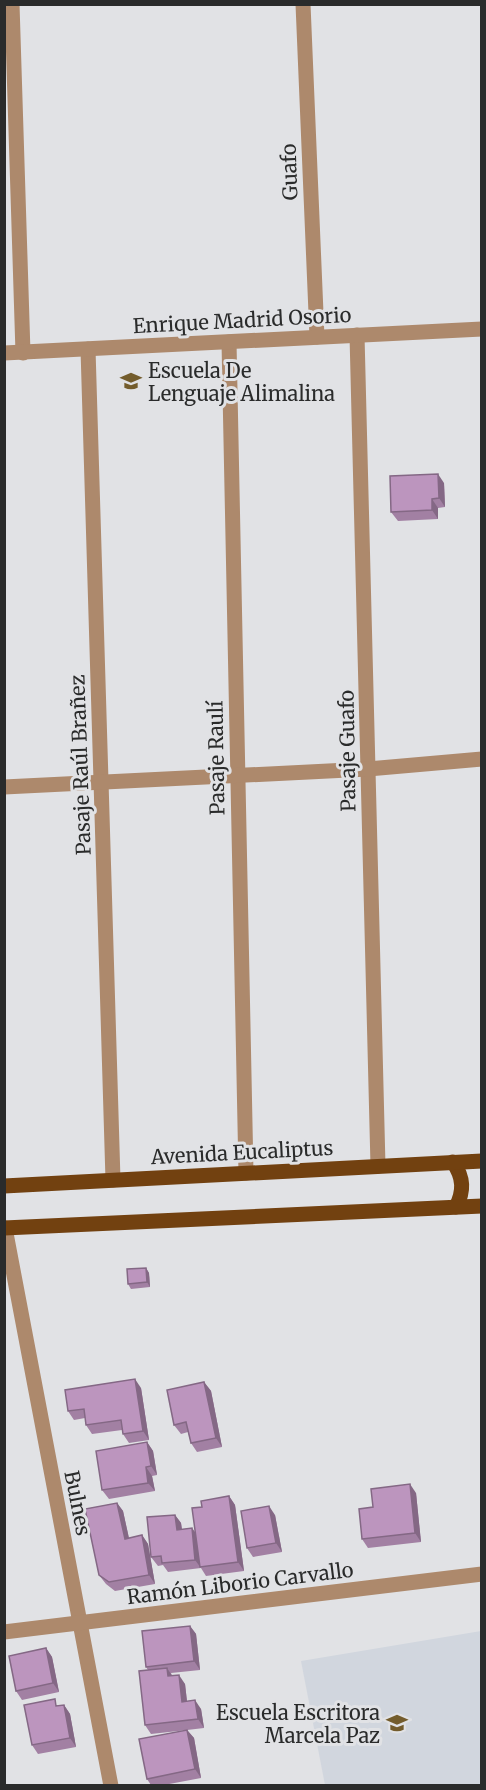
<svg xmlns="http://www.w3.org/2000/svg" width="486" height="1790" viewBox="0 0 486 1790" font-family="Merriweather,serif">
<rect width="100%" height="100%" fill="#e1e2e5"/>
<!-- built -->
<polygon fill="#d1d6de" points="481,1631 481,1785 325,1785 301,1661"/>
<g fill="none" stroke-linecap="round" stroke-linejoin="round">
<!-- minor -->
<g stroke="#ad896c" stroke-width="15">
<polyline points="12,4 23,353"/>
<polyline points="303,4 317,337"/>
<polyline points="357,335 378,1166"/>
<polyline points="229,342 246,1173"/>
<polyline points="88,349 113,1180"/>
<polyline points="4,353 482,329"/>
<polyline points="4,787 368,769 482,759"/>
<polyline points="5,1228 111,1786"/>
<polyline points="4,1632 482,1574"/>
</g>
<!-- major -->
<g stroke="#724110" stroke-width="15">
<path d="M 453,1162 C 464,1178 464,1191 456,1207"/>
<polyline points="4,1186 482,1161"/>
<polyline points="4,1228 482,1206"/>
</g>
</g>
<!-- wall -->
<g fill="#a280a3">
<polygon points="444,483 445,507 438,508 438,519 398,521 391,512"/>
<polygon points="146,1268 149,1273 150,1287 131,1289 128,1284"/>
<polygon points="204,1382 211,1391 222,1447 197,1452 191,1443 188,1432 181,1434 174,1425"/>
<polygon points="141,1388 149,1440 129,1443 123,1434 122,1430 92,1434 86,1425 85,1418 74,1420 68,1411"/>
<polygon points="147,1442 153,1451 157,1475 152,1476 155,1491 109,1499 102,1490"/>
<polygon points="416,1493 421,1542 368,1548 362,1539 373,1507"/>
<polygon points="229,1496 235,1505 244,1571 206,1576 201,1568 168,1572 163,1565 158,1566 151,1557 175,1515 181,1523 182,1529 195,1533 202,1507"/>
<polygon points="117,1503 123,1511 129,1538 142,1535 148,1544 155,1584 115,1591 106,1584 99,1575"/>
<polygon points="275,1515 282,1552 253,1557 247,1548"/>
<polygon points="190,1626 196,1634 200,1670 171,1673 172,1676 185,1684 187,1701 201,1709 204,1728 187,1730 194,1738 201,1778 164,1785 151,1785 147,1779 187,1730 151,1734 145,1725 148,1670 146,1667"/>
<polygon points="46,1648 52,1657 59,1692 22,1700 16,1691"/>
<polygon points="64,1705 70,1714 76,1747 38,1754 32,1745 59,1706"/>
</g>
<!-- shaded-wall -->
<g fill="#846885">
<polygon points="438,474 444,483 445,507 439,498"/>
<polygon points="432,499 438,508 438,519 432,510"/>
<polygon points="146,1268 149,1273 150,1287 147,1282"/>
<polygon points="135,1379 141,1388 149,1440 143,1431"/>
<polygon points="204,1382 211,1391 222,1447 216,1438"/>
<polygon points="147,1442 153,1451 157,1475 151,1466"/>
<polygon points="146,1467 152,1476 155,1491 148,1483"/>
<polygon points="410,1484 416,1493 421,1542 415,1533"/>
<polygon points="229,1496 235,1505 244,1571 238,1562"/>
<polygon points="117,1503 123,1511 131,1548 125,1539"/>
<polygon points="269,1506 275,1515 282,1552 276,1543"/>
<polygon points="175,1515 181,1523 183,1539 177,1530"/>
<polygon points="192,1528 199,1537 201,1568 195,1560"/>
<polygon points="142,1535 148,1544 155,1584 149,1575"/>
<polygon points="190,1626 196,1634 200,1670 194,1661"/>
<polygon points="46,1648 52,1657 59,1692 53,1683"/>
<polygon points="167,1668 173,1677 168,1676"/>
<polygon points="179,1675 185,1684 188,1711 182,1702"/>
<polygon points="195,1700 201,1709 204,1728 198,1719"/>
<polygon points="64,1705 70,1714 76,1747 70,1738"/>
<polygon points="187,1730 194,1738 201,1778 195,1769"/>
</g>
<!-- building -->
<g fill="#bc95be" stroke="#846885" stroke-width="1.5">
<polygon points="438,474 439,498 432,499 432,510 391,512 390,476"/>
<polygon points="146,1268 147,1282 128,1284 127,1269"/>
<polygon points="135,1379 143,1431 123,1434 121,1420 86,1425 84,1409 68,1411 65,1390"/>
<polygon points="204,1382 216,1438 191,1443 186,1422 174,1425 167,1390"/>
<polygon points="147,1442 151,1466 146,1467 148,1483 102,1490 96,1451"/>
<polygon points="410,1484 415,1533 362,1539 359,1509 373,1507 371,1489"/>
<polygon points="229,1496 238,1562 200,1567 192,1508 202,1507 201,1501"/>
<polygon points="117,1503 125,1539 142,1535 149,1575 109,1582 99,1575 85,1509"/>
<polygon points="269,1506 276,1543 247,1548 241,1511"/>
<polygon points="175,1515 177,1530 192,1528 195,1560 162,1563 161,1556 151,1557 147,1517"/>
<polygon points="190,1626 194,1661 146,1667 142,1631"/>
<polygon points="46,1648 53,1683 16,1691 9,1656"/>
<polygon points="167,1668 168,1676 179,1675 182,1702 195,1700 198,1719 145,1725 139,1671"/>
<polygon points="55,1699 56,1706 64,1705 70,1738 32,1745 24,1705"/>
<polygon points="187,1730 195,1769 147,1779 139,1739"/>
</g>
<!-- icons -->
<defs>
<symbol id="school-bare" viewBox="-9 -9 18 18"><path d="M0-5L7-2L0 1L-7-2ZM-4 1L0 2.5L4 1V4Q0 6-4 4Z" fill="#735c2c" stroke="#e1e2e5" stroke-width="2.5" paint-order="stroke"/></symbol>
</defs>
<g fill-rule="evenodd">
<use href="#school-bare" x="116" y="366" width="30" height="30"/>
<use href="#school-bare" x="382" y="1708" width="30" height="30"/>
</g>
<g text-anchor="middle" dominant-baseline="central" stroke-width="6" stroke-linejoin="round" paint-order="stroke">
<!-- street labels -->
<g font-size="20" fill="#2a2b2b" stroke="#e1e2e5">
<text transform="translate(289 172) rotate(-92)">Guafo</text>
<text transform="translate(242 320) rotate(-3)">Enrique Madrid Osorio</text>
<text transform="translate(347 751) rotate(-91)">Pasaje Guafo</text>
<text transform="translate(216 758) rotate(-91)">Pasaje Raulí</text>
<text transform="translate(80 765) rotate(-92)">Pasaje Raúl Brañez</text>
<text transform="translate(242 1152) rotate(-3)">Avenida Eucaliptus</text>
<text transform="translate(78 1503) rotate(79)">Bulnes</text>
<text transform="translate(240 1583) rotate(-7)">Ramón Liborio Carvallo</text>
</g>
<!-- poi labels -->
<g font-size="20" fill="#2a2b2b" stroke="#e1e2e5" text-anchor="start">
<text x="148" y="370">Escuela De<tspan x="148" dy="23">Lenguaje Alimalina</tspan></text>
<text x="380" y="1712" text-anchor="end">Escuela Escritora<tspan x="380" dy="23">Marcela Paz</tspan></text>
</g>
</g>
<!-- border -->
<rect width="486" height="1790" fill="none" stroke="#2a2b2b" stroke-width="12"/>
</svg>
